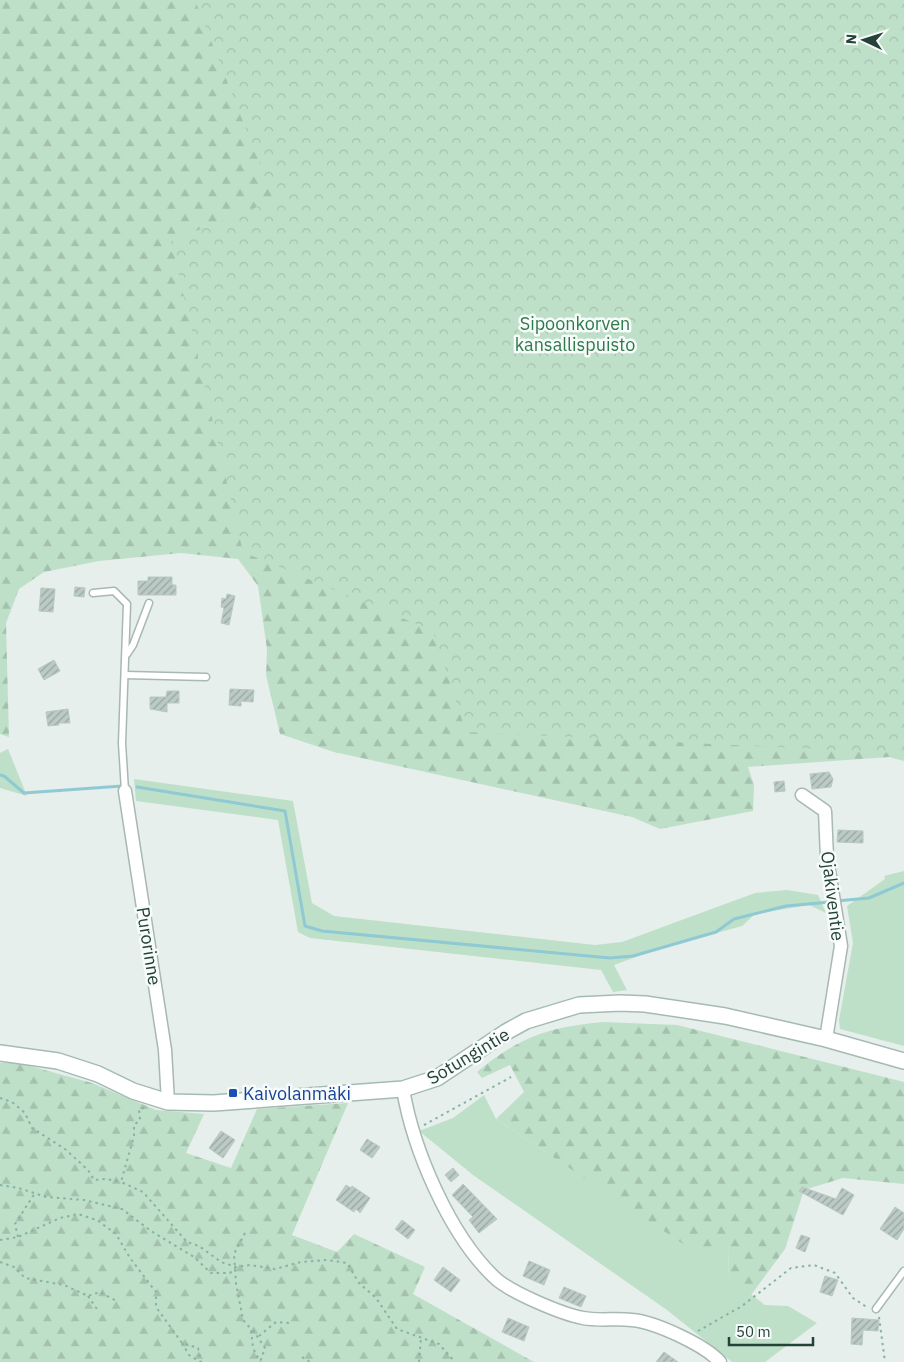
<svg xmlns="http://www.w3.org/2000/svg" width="904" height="1362" viewBox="0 0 904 1362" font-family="'IBM Plex Sans',sans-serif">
<defs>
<pattern id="forest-firs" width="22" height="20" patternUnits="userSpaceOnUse" patternTransform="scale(1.25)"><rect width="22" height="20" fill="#bfe0c8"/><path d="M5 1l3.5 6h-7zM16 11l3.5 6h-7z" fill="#a4c1ad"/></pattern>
<pattern id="park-crowns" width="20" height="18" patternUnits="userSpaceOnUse" patternTransform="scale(1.25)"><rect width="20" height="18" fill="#bfe0c8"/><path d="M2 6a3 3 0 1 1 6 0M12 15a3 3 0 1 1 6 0" fill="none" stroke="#a4c1ad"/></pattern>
<pattern id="building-hatch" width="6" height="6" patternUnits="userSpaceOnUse" patternTransform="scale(1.25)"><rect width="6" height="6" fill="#bbcac4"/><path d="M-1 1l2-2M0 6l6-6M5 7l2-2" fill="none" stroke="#98a6a0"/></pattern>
</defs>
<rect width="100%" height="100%" fill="#e6efeb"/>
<!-- grass -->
<g fill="#bfe0c8">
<polygon points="8,749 27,796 0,788 0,753"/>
<polygon points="134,779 293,801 312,903 334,916 595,945 622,942 755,893 787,890 818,895 826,913 809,905 755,914 742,926 655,950 614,965 627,990 613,992 601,970 310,938 298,932 278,820 136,801"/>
<polygon points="904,871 904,1046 840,1029 839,1020 853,943 847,906 885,879 884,876"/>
<polygon points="484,1095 496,1119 707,1259 729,1247 728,1277 765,1305 788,1306 817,1323 765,1362 732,1362 667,1310 473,1175 419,1131 453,1118"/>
</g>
<!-- forest -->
<g fill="url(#forest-firs)">
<polygon points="0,0 904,0 904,761 889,757 748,767 754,785 753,811 660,829 632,817 334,752 280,734 266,675 267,649 258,586 238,559 181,553 99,561 44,572 19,589 6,623 9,737 0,734"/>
<path d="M 603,1022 L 677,1025 L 904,1082 L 904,1184 L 843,1178 L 804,1190 L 785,1249 L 751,1295 L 728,1277 L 729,1247 L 707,1260 L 496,1119 L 524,1092 L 510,1065 L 482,1078 L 477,1072 C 519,1037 549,1027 603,1022 Z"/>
<polygon points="0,1063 19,1063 92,1083 156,1110 204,1114 186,1153 231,1168 257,1109 348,1103 292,1235 337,1252 354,1234 425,1267 413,1294 534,1362 0,1362"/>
</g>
<!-- park -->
<polygon fill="url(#park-crowns)" points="195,0 904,0 904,756 897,753 466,732 433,631 243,552 171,241 274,200"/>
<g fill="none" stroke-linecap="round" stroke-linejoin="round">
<!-- stream -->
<g stroke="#8ec9d4" stroke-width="3">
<polyline points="0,775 4,776 24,793 122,786"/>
<polyline points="137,787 285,811 305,926 322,931 610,958 633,956 716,932 734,919 786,906 830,902"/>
<polyline points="836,901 869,898 904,883"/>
</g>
</g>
<!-- building -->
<g fill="url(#building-hatch)" stroke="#b8c9c2">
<polygon points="148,577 172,577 172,585 176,585 176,595 138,595 138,581 148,581"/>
<polygon points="75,587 85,588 84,597 74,596"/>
<polygon points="41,588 55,589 53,612 39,611"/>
<polygon points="227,594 235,596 229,625 221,623 224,608 221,607 222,598 226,599"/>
<polygon points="54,660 60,671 44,680 38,669"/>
<polygon points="230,689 254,690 253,702 241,701 241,706 229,705"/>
<polygon points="167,691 179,691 179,703 167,703 167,712 150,709 150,697 166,697"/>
<polygon points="68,709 70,723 59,723 59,725 48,726 46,712"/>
<polygon points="829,772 833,779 831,787 812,789 810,774"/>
<polygon points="784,781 785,791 775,792 774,782"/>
<polygon points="838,830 863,831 863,843 837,842"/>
<polygon points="221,1131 235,1140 223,1158 209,1148"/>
<polygon points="367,1139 380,1147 372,1158 360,1150"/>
<polygon points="453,1168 459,1175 451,1182 445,1175"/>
<polygon points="463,1184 497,1219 479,1233 469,1220 473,1217 452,1195"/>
<polygon points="346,1185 351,1188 352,1186 370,1198 360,1213 356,1209 354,1212 336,1200"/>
<polygon points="802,1187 836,1199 842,1188 854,1195 843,1215 799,1191"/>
<polygon points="895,1207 904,1213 904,1229 897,1240 880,1229"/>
<polygon points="402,1220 415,1230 408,1239 395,1229"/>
<polygon points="801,1235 810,1238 805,1252 796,1248"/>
<polygon points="529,1261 550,1270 544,1285 523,1276"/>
<polygon points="443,1267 460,1280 451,1292 434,1280"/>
<polygon points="825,1276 838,1280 832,1296 820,1292"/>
<polygon points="564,1287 586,1296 581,1307 559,1298"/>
<polygon points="508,1318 529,1327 524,1341 502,1332"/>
<polygon points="852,1318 879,1320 878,1331 863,1330 862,1345 851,1344"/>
<polygon points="664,1352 678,1362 656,1362"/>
</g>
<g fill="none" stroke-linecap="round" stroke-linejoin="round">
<defs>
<g id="lane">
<polyline points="93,593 114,591 127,604 122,743 125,791"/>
<polyline points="127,654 133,645 149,603"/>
<polyline points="125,675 206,677"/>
<polyline points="876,1309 904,1271"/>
</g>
<g id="street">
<polyline points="125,791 165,1050 168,1102"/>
<polyline points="802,795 825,811 827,858 841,946 826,1039"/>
<path d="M 403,1089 C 413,1149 449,1234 494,1277 C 509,1292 562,1314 583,1318 C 599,1321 616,1318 632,1320 C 655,1322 705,1345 720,1362"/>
</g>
<polyline id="secondary" points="0,1053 58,1061 98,1074 133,1091 168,1102 214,1103 403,1089 437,1078 506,1032 526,1021 579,1005 620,1003 645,1004 725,1016 826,1039 904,1061"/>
</defs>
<!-- lane casing -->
<use href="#lane" stroke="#a8b8b2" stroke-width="9"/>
<!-- street casing -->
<use href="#street" stroke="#a8b8b2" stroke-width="15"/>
<!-- secondary casing -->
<use href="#secondary" stroke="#a4bbb3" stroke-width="18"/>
<!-- path -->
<g stroke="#86b3a5" stroke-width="2" stroke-dasharray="2.5 4" stroke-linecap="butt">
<polyline points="0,1098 12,1102 25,1113 32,1128 65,1149 88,1170 94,1180 106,1179 121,1182"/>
<polyline points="144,1108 139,1109 140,1120 134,1125 134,1136 121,1182 143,1192 187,1242 199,1246 221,1262 236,1267 250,1265 275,1269 301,1262 327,1260 347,1263 359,1283 376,1298 397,1329 439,1344 455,1362"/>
<polyline points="424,1125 511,1077"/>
<polyline points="0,1185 19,1188 46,1197 84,1200 122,1209 151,1231 194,1257 211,1273 230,1273 236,1267"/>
<polyline points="245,1233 234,1254 236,1283 243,1320 251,1329 253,1348 260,1362"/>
<polyline points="18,1237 15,1224 35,1193"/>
<polyline points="0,1240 18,1237 60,1218 78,1214 97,1220 116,1234 130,1258 156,1292 156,1307 182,1343 198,1348 201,1362"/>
<polyline points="0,1262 14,1267 25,1278 64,1285 88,1296 100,1292 118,1302"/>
<polyline points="88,1296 99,1312"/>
<polyline points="879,1317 885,1362"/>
<polyline points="253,1330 265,1348 260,1362"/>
<polyline points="698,1331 742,1306 791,1268 814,1265 835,1273 853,1298 868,1308"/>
<polyline points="259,1336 276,1322 290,1323"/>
<polyline points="182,1343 189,1355 200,1362"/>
<polyline points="302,1357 310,1362"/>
<polyline points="419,1362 421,1338"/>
</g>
<!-- lane -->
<use href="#lane" stroke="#fff" stroke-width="6"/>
<!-- street -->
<use href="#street" stroke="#fff" stroke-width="12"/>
<!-- secondary -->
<use href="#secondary" stroke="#fff" stroke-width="15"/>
</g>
<!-- markers -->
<rect fill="#1a4fb4" stroke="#f7fbf9" stroke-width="2" x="228" y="1088" width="10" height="10" rx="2.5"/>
<g text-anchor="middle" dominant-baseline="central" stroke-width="5" stroke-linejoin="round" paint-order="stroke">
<!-- park labels -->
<g font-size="18" fill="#2d7a4b" stroke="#f7fbf9">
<text x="575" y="323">Sipoonkorven<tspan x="575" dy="21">kansallispuisto</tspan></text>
</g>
<!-- street labels -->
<g font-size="18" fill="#24423a" stroke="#f7fbf9">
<text transform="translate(833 896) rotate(83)">Ojakiventie</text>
<text transform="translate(149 946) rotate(81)">Purorinne</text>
<text transform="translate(468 1056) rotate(-31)">Sotungintie</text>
</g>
<!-- transit labels -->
<g font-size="18" fill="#164399" stroke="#f7fbf9" text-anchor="start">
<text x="243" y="1093">Kaivolanmäki</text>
</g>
</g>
<!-- north arrow -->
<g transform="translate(864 40) rotate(274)" stroke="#f7fbf9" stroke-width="4" paint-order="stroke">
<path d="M0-4L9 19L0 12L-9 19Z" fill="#24423a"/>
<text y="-8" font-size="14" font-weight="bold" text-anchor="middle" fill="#24423a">N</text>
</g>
<!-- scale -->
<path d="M729 1337v8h84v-8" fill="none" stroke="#24423a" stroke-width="2.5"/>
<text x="736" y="1337" font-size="15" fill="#24423a" stroke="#f7fbf9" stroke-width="4" paint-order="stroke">50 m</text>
</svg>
